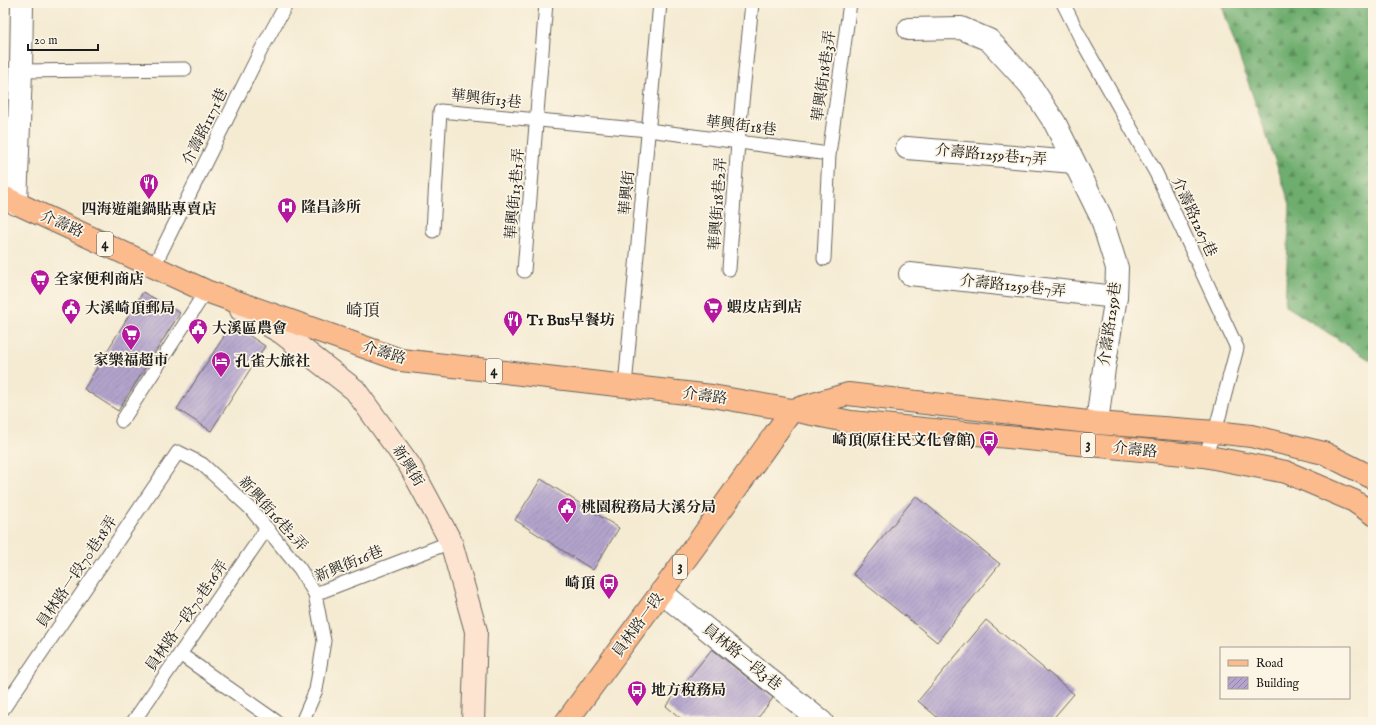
<svg xmlns="http://www.w3.org/2000/svg" width="1376" height="725" viewBox="0 0 1376 725" font-family="'IM FELL English','Noto Serif TC',serif">
<defs>
<pattern id="forest-firs" width="22" height="20" patternUnits="userSpaceOnUse"><rect width="22" height="20" fill="#6ead6e"/><path d="M5 1l3.5 6h-7zM16 11l3.5 6h-7z" fill="#5a8c5a"/></pattern>
<pattern id="building-hatch" width="6" height="6" patternUnits="userSpaceOnUse"><rect width="6" height="6" fill="#b4a4cd"/><path d="M-1 1l2-2M0 6l6-6M5 7l2-2" fill="none" stroke="#9285a6"/></pattern>
</defs>
<rect width="100%" height="100%" fill="#fcf5e5"/>
<filter id="ink" filterUnits="userSpaceOnUse"><feTurbulence type="fractalNoise" baseFrequency=".025" numOctaves="2"/><feDisplacementMap in="SourceGraphic" scale="8" xChannelSelector="R" yChannelSelector="G"/><feConvolveMatrix kernelMatrix="1 2 1 2 8 2 1 2 1" color-interpolation-filters="sRGB"/></filter>
<filter id="wash" filterUnits="userSpaceOnUse"><feTurbulence type="fractalNoise" baseFrequency=".012" numOctaves="4" result="noise"/><feDisplacementMap in="SourceGraphic" scale="16" xChannelSelector="R" yChannelSelector="G"/><feGaussianBlur stdDeviation="0.9" result="paint"/><feColorMatrix in="noise" values="0 0 0 0 0 0 0 0 0 0 0 0 0 0 0 0 0 1.4 0 .05"/><feComposite in="paint" operator="in"/></filter>
<g filter="url(#wash)">
<rect width="100%" height="100%" fill="#f5ebd3"/>
<!-- forest -->
<polygon fill="url(#forest-firs)" stroke="#456445" points="1221,3 1373,3 1373,362 1285,305 1290,204"/>
<g id="blocks">
<!-- building -->
<g fill="url(#building-hatch)">
<polygon points="143,292 180,313 118,411 84,389"/>
<polygon points="232,324 265,346 211,431 177,409"/>
<polygon points="541,479 619,528 593,570 515,520"/>
<polygon points="916,496 1000,564 937,642 853,574"/>
<polygon points="986,620 1074,694 1050,722 943,722 918,701"/>
<polygon points="712,649 773,698 755,722 685,722 666,706"/>
</g>
</g>
</g>
<g filter="url(#ink)">
<use href="#blocks" fill-opacity="0" stroke="#68645c" stroke-width="1"/>
<g fill="none" stroke-linecap="round" stroke-linejoin="round">
<defs>
<g id="lane">
<polyline points="1063,3 1082,41 1156,173 1237,348 1215,432 1204,456"/>
<polyline points="21,71 185,69"/>
<polyline points="433,231 440,111 648,130 829,154"/>
<polyline points="824,259 829,154 850,3"/>
<polyline points="154,266 260,52 287,3"/>
<polyline points="729,269 738,142 752,3"/>
<polyline points="524,271 546,3"/>
<polyline points="625,386 660,3"/>
<polyline points="122,421 206,291"/>
<polyline points="315,594 451,542"/>
<polyline points="180,654 277,722"/>
<polyline points="3,709 178,452 202,464 250,508 300,569 315,594 324,641 316,690 302,722"/>
<polyline points="133,722 267,528"/>
</g>
<g id="street">
<polyline points="909,29 961,28 989,40 1030,85 1055,123 1101,217 1117,268 1116,297 1104,368 1097,423"/>
<polyline points="907,148 1074,162"/>
<polyline points="16,204 21,71 22,3"/>
<polyline points="910,274 1116,297"/>
<polyline points="661,592 822,722"/>
</g>
<polyline id="secondary" points="241,310 282,333 355,390 410,466 451,542 476,631 473,722"/>
<g id="primary">
<polyline points="3,197 206,291 401,360 712,396 792,410 851,422 1204,456 1286,472 1354,501 1373,514"/>
<polyline points="796,409 848,394 1097,423 1215,432 1251,436 1324,453 1373,478"/>
<polyline points="566,722 701,538 792,410"/>
</g>
</defs>
<!-- lane casing -->
<use href="#lane" stroke="#68645c" stroke-width="15"/>
<!-- street casing -->
<use href="#street" stroke="#68645c" stroke-width="24"/>
<!-- secondary casing -->
<use href="#secondary" stroke="#68645c" stroke-width="24"/>
<!-- primary casing -->
<use href="#primary" stroke="#68645c" stroke-width="24"/>
<!-- lane -->
<use href="#lane" stroke="#fff" stroke-width="13"/>
<!-- street -->
<use href="#street" stroke="#fff" stroke-width="22"/>
<!-- secondary -->
<use href="#secondary" stroke="#fde4d1" stroke-width="22"/>
<!-- primary -->
<use href="#primary" stroke="#fbbb8d" stroke-width="22"/>
</g>
</g>
<!-- icons -->
<defs>
<symbol id="restaurant-pin" viewBox="-11 -11 22 30"><path d="M0 17L-7.5 6A9.5 9.5 0 1 1 7.5 6Z" fill="#b5179e" stroke="#fcf5e5"/><path d="M-5-6h1v4h1v-4h1v4h1v-4h1v5L-1.5 .5V6h-2V.5L-5-1ZM5-6V6H3V1.5H1.5Q1.5-4 5-6Z" fill="#fff"/></symbol>
<symbol id="hospital-pin" viewBox="-11 -11 22 30"><path d="M0 17L-7.5 6A9.5 9.5 0 1 1 7.5 6Z" fill="#b5179e" stroke="#fcf5e5"/><path d="M-5-5h3v3.5h4V-5h3V5h-3V1.5h-4V5h-3Z" fill="#fff"/></symbol>
<symbol id="supermarket-pin" viewBox="-11 -11 22 30"><path d="M0 17L-7.5 6A9.5 9.5 0 1 1 7.5 6Z" fill="#b5179e" stroke="#fcf5e5"/><path d="M-6-5.5h2.5l.6 2H6L4.5 2H-2.5L-4.4-4H-6ZM-1.5 3.2a1.3 1.3 0 1 0 .1 0ZM3 3.2a1.3 1.3 0 1 0 .1 0Z" fill="#fff"/></symbol>
<symbol id="civic-pin" viewBox="-11 -11 22 30"><path d="M0 17L-7.5 6A9.5 9.5 0 1 1 7.5 6Z" fill="#b5179e" stroke="#fcf5e5"/><path d="M-.6-6.5H3V-4.5H.6V-3L4-1V1h2V6H-6V1h2V-1L-.6-3ZM-1.2 2.5V6h2.4V2.5Z" fill="#fff"/></symbol>
<symbol id="hotel-pin" viewBox="-11 -11 22 30"><path d="M0 17L-7.5 6A9.5 9.5 0 1 1 7.5 6Z" fill="#b5179e" stroke="#fcf5e5"/><path d="M-6-4.5h1.5V1H6V5H4.5V3h-9V5H-6ZM-4 0a1.8 1.8 0 1 1 3.6 0ZM.5 0V-2.5h3Q6-2.5 6 0Z" fill="#fff"/></symbol>
<symbol id="bus-pin" viewBox="-11 -11 22 30"><path d="M0 17L-7.5 6A9.5 9.5 0 1 1 7.5 6Z" fill="#b5179e" stroke="#fcf5e5"/><path d="M-5-6H5V4H4V6H2V4H-2V6H-4V4H-5ZM-3.5-4V0h7V-4ZM-3.5 1.2v1.5H-2V1.2ZM2 1.2v1.5H3.5V1.2Z" fill="#fff"/></symbol>
</defs>
<g fill-rule="evenodd">
<use href="#restaurant-pin" x="138" y="172" width="22" height="30"/>
<use href="#hospital-pin" x="276" y="196" width="22" height="30"/>
<use href="#supermarket-pin" x="29" y="268" width="22" height="30"/>
<use href="#supermarket-pin" x="702" y="296" width="22" height="30"/>
<use href="#civic-pin" x="60" y="297" width="22" height="30"/>
<use href="#restaurant-pin" x="502" y="309" width="22" height="30"/>
<use href="#civic-pin" x="187" y="317" width="22" height="30"/>
<use href="#supermarket-pin" x="120" y="323" width="22" height="30"/>
<use href="#hotel-pin" x="210" y="350" width="22" height="30"/>
<use href="#bus-pin" x="978" y="429" width="22" height="30"/>
<use href="#civic-pin" x="556" y="496" width="22" height="30"/>
<use href="#bus-pin" x="598" y="572" width="22" height="30"/>
<use href="#bus-pin" x="626" y="679" width="22" height="30"/>
</g>
<g text-anchor="middle" dominant-baseline="central" stroke-width="3.5" stroke-linejoin="round" paint-order="stroke">
<!-- shield labels -->
<g fill="#fcf5e5" stroke="#5f5d58" stroke-width="1">
<rect x="97" y="232" width="16" height="24" rx="3"/>
<rect x="486" y="359" width="16" height="24" rx="3"/>
<rect x="1081" y="433" width="14" height="24" rx="3"/>
<rect x="673" y="555" width="14" height="24" rx="3"/>
</g>
<g font-size="14" font-weight="bold" fill="#1c1c1c">
<text x="105" y="244">4</text>
<text x="494" y="371">4</text>
<text x="1088" y="445">3</text>
<text x="680" y="567">3</text>
</g>
<!-- street labels -->
<g font-size="15" fill="#1c1c1c" stroke="#fcf5e5">
<text transform="translate(824 76) rotate(-82)">華興街18巷3弄</text>
<text transform="translate(486 99) rotate(6)">華興街13巷</text>
<text transform="translate(741 126) rotate(7)">華興街18巷</text>
<text transform="translate(205 127) rotate(-64)">介壽路1171巷</text>
<text transform="translate(991 155) rotate(5)">介壽路1259巷17弄</text>
<text transform="translate(627 193) rotate(-85)">華興街</text>
<text transform="translate(515 194) rotate(-85)">華興街13巷1弄</text>
<text transform="translate(718 204) rotate(-86)">華興街18巷2弄</text>
<text transform="translate(1194 217) rotate(65)">介壽路1267巷</text>
<text transform="translate(62 224) rotate(24)">介壽路</text>
<text transform="translate(1013 286) rotate(6)">介壽路1259巷7弄</text>
<text transform="translate(1110 324) rotate(-82)">介壽路1259巷</text>
<text transform="translate(384 353) rotate(17)">介壽路</text>
<text transform="translate(705 396) rotate(8)">介壽路</text>
<text transform="translate(1135 450) rotate(6)">介壽路</text>
<text transform="translate(408 466) rotate(58)">新興街</text>
<text transform="translate(273 514) rotate(48)">新興街16巷2弄</text>
<text transform="translate(349 564) rotate(-22)">新興街16巷</text>
<text transform="translate(77 572) rotate(-56)">員林路一段70巷18弄</text>
<text transform="translate(187 616) rotate(-55)">員林路一段70巷16弄</text>
<text transform="translate(638 625) rotate(-54)">員林路一段</text>
<text transform="translate(742 657) rotate(39)">員林路一段3巷</text>
</g>
<!-- poi labels -->
<g font-size="15" font-weight="bold" fill="#1c1c1c" stroke="#fcf5e5" text-anchor="start">
<text x="301" y="207">隆昌診所</text>
<text x="149" y="209" text-anchor="middle">四海遊龍鍋貼專賣店</text>
<text x="54" y="279">全家便利商店</text>
<text x="727" y="307">蝦皮店到店</text>
<text x="85" y="308">大溪崎頂郵局</text>
<text x="527" y="320">T1 Bus早餐坊</text>
<text x="212" y="328">大溪區農會</text>
<text x="131" y="360" text-anchor="middle">家樂福超市</text>
<text x="235" y="361">孔雀大旅社</text>
<text x="975" y="440" text-anchor="end">崎頂(原住民文化會館)</text>
<text x="581" y="507">桃園稅務局大溪分局</text>
<text x="595" y="583" text-anchor="end">崎頂</text>
<text x="651" y="690">地方稅務局</text>
</g>
<!-- quarter labels -->
<g font-size="17" fill="#1c1c1c" stroke="#fcf5e5">
<text x="363" y="311">崎頂</text>
</g>
</g>
<!-- margin -->
<rect width="1376" height="725" fill="none" stroke="#fcf5e5" stroke-width="16"/>
<!-- legend -->
<rect x="1220" y="647" width="130" height="52" fill="#fcf5e5" stroke="#a29e95"/>
<rect x="1228" y="660" width="20" height="6" fill="#fbbb8d" stroke="#a29e95"/>
<text x="1256" y="667" font-size="12" fill="#1c1c1c">Road</text>
<rect x="1228" y="677" width="20" height="12" fill="url(#building-hatch)" stroke="#a29e95"/>
<text x="1256" y="687" font-size="12" fill="#1c1c1c">Building</text>
<!-- scale -->
<path d="M28 44v6h70v-6" fill="none" stroke="#1c1c1c" stroke-width="2"/>
<text x="34" y="44" font-size="12" fill="#1c1c1c" stroke="#fcf5e5" stroke-width="3" paint-order="stroke">20 m</text>
</svg>
